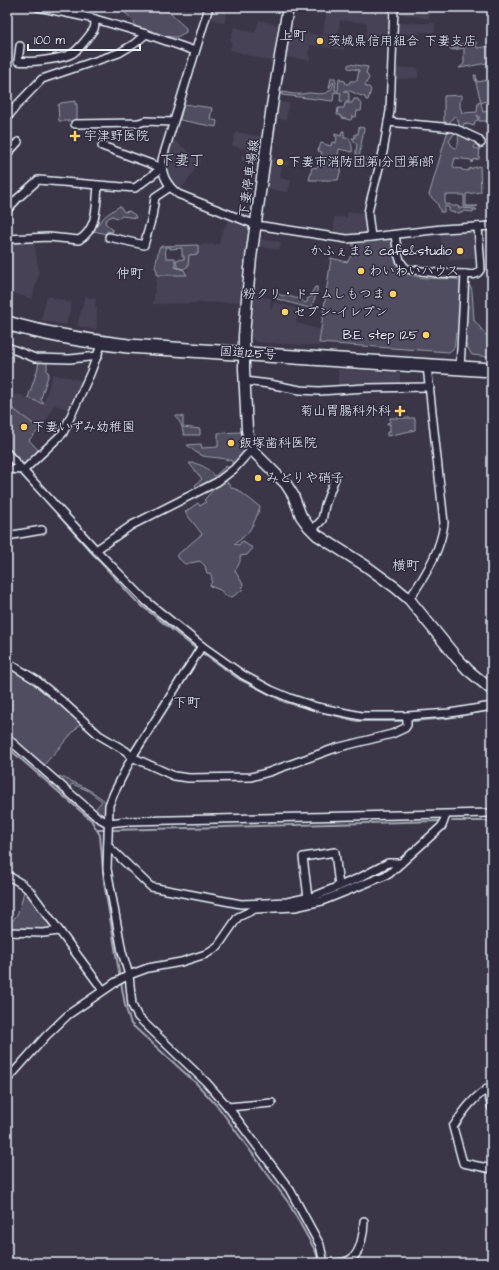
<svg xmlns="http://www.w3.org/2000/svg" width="499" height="1270" viewBox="0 0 499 1270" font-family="'Architects Daughter','Klee One',sans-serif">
<rect width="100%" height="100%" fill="#3a3648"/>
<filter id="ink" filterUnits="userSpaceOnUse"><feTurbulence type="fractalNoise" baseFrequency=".025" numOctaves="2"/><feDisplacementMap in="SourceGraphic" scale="8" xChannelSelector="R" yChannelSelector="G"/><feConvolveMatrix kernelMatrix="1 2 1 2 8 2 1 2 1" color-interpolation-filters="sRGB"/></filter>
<g filter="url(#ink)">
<!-- built -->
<g fill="#464354">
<polygon points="209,7 218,7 228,10 224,23 206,17"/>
<polygon points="327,7 394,11 393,38 366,38 367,23 340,20 338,36 323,34"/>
<polygon points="397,7 431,7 429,19 397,13"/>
<polygon points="259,20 282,26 276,63 230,50 232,42 230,42 234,27 255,33"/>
<polygon points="396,23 435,23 435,32 420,32 420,34 396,34"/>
<polygon points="289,29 296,30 296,32 346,38 344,50 310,45 308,55 310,56 310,60 285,57"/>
<polygon points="395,68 418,68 418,78 394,79"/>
<polygon points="277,102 289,103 286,120 275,118"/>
<polygon points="236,132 264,137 260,167 251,165 251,162 241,161 242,155 247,155 247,149 232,146"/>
<polygon points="169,139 175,141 201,161 178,194 162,172"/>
<polygon points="270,158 289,161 288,166 282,165 280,178 291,181 288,192 266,189"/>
<polygon points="347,212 368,213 371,237 334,237 334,217 347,217"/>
<polygon points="231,215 252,224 242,302 153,304 157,275 187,275 188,254 198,254 198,245 219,244 221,235"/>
<polygon points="474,227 476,258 448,261 450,257 443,252 439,229"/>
<polygon points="259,239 281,242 279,250 258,246"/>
<polygon points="30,241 34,242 39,273 32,299 12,293 7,310 7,243"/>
<polygon points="252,295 271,298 270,308 272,309 274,302 299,309 296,323 321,330 319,346 256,342 250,336"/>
<polygon points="47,296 72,303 66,325 41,320"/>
<polygon points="85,296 96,299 95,306 97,308 97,316 96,330 77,326"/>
<polygon points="338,369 400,373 400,384 338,389"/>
<polygon points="53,374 63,377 64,376 86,382 74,411 54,405 44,425 29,440 22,464 7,448 7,413 12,407 9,398 19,394 28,399 43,405"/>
</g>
<!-- green -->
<g fill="#504e5f" stroke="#9ca0ac">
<polygon points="122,7 164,7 174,16 177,20 186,28 186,32 177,37 171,37 150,34 146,30 136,29 134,21 123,11"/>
<polygon points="472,40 476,42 477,48 492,46 492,62 460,68 459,68 464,64 464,48 453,50 449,48 458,48 458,44 467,44"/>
<path d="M 349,64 L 368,67 L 366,73 L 369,78 L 365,85 L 366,87 L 369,87 L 371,90 L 368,100 L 366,100 L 365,97 C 357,95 353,91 345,90 L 345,92 L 348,92 L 349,95 L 349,102 L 340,101 L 341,93 L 334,92 L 333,101 L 282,95 L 282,92 C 289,93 295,95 302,94 C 304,94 306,93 308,93 C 319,93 329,98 334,83 L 333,82 L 329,88 L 331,78 L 335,78 L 336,83 L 335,90 L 337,91 L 338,91 L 339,78 L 340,78 L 340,80 L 345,81 L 346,84 L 349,84 L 350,81 L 357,81 L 359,70 L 348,68 L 348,65 Z"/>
<path d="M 474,75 L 476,75 L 477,82 L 488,80 L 489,82 L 492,81 L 492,99 L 481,103 L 483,112 L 487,111 L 488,114 L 492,114 L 492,121 L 479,121 L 479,116 L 477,115 L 478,120 L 475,121 L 474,126 L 464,123 L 463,128 L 459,126 C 459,123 458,117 454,116 L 448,125 L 447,122 L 444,122 L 444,96 L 462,95 L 462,98 L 460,101 L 460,108 L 461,109 L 462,113 L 477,112 L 478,103 L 481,102 Z"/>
<polygon points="354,99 358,99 360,103 362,104 361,111 357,111 356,117 352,116 352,119 350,120 342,118 340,115 337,115 338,108 344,108 345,103 352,103"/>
<polygon points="75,101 75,104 77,104 77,121 59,121 58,105 61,103"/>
<polygon points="184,104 212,108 210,119 217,121 216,127 180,120"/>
<polygon points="359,127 364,128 359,158 377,160 375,166 356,163 356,151 357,145 352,138 355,138 355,134 358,134"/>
<path d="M 448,130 L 456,131 L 449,141 L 452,146 L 455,148 C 461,145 457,138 459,132 L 476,141 L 474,148 L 478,149 L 480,144 L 479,159 L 473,160 L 472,163 L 471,160 L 455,158 L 453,166 L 455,168 L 462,169 L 462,170 L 468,171 L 469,169 L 480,166 L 481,192 L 466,194 L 466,206 L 478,206 L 474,207 L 464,207 L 464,195 L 445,195 L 445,205 L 450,204 L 451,206 L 458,206 L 459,208 L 476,209 L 477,210 L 473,210 L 473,212 L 464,211 L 462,213 L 449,212 L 449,207 L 444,207 L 444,212 L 440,212 L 440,210 L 437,203 L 429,195 L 438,164 Z"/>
<path d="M 342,131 L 344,131 L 344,138 L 349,138 C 351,143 353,146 352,152 L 339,149 L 337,161 L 343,162 L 338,180 L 309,180 L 312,168 L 312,167 L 317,168 L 322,152 L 318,151 L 321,143 L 331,146 L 332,142 L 336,143 L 337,137 L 335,136 L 335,134 L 341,136 Z"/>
<path d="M 120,206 L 124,212 L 129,211 L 135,215 L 136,218 L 122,216 L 118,218 L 112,216 L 106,220 L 105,223 L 112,229 L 113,232 L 107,231 L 106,234 L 94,231 C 101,218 107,214 120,206 Z"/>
<path d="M 391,238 L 394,241 C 395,248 394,260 398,266 C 407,281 439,278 455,279 C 459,280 460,281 461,284 L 458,333 L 456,333 L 454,348 L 449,352 L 319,343 L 331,258 L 347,262 L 353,253 L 353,241 Z"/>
<polygon points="198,245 198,254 189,255 188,266 184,269 179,268 177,267 176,260 184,259 184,256 182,256 182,248 170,249 170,247 165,247 166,258 175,258 175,267 184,270 187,275 157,275 157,271 155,267 159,248 162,246"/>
<polygon points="469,286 471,287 472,291 474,320 486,335 489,336 492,335 492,357 472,355 465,343 467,287"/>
<path d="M 315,287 L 317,287 C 318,296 312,301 312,308 L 309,308 L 277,299 L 275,296 L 276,293 L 277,292 L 280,295 L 292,297 L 294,298 C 299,298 301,299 305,303 L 308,301 L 307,299 L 312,296 L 311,294 Z"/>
<polygon points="39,362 47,362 47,372 49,373 41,398 41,400 43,401 43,404 28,398 37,371"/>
<polygon points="12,408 40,429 29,440 40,452 26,463 22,464 7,448 7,413"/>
<polygon points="175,416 183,416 183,427 200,429 200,435 184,435 181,424"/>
<polygon points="390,418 415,418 415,430 387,436 387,432 390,432 390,424 387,424 387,423 390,422"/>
<path d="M 242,432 L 245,450 L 237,461 L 232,464 L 232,461 C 222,457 213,458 203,456 C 197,454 192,449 187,445 L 201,444 L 202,448 L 218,447 L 218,433 Z"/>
<path d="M 189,463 C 201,463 207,468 215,476 L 226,466 L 229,468 L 219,477 L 197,489 L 195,485 L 202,479 Z"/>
<path d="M 226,481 L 232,488 L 238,490 L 260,507 C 254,524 250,534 234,544 L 239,545 L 241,542 L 244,541 L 246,544 L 253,548 L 247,555 L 240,556 C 241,563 238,565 235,571 L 243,584 L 243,587 L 242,590 L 232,597 L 228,597 L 220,590 L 210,586 C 212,581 213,578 210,573 L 207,573 L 205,566 L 200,561 L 185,564 L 176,556 L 202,534 L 185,512 L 198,503 L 200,506 L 206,502 L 204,500 L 215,488 Z"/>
<polygon points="7,664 36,683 82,722 43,766 7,733"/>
<path d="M 59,776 C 76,783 93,790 107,803 L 104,815 L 102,816 L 94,811 L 102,801 L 87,790 L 72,784 L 68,789 L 56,779 Z"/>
<path d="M 24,890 L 27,891 L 53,927 L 52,929 L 44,931 L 7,929 L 7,925 C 20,917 21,904 24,890 Z"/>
</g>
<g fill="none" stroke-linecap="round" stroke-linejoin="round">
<!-- stream -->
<g stroke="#a2a6b1" stroke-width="2">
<polyline points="46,501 91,552 137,602 195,648"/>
<polyline points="202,653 239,679 285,702 314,710"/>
<polyline points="318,711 357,721 405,721"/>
<polyline points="413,721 447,718 492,710"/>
<polyline points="7,747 91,820 100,835 104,882 120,978"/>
<polyline points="452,821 492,821"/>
<polyline points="97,830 105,830"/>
<polyline points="113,830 440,821"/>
<polyline points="121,982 125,1005 131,1024 196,1083 219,1108 288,1202 316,1252 319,1263"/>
</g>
<defs>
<g id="street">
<polyline points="38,7 95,19 146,34 195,51"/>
<path d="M 209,7 L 162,160 C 161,175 167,185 178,194 L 256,225 L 347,239 L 371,237 L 442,229 L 492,226"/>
<path d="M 20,46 L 18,61 C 29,63 64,59 73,53 C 79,49 90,35 94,29 C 95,26 95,22 95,19"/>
<polyline points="7,118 17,105 42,79 119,53 134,44 146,34"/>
<polyline points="388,122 454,128 478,139 481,143"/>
<polyline points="75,124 139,123 145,121 173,122"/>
<polyline points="102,146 162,168"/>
<polyline points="7,154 18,142"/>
<polyline points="7,210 18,198 38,180 135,188 162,168"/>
<path d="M 395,235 C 397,246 397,262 407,269 L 437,273 L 465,274 L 460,368"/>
<polyline points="109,237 144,245 152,217 155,197 170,187"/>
<polyline points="371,237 368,213 370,203 383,152 390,111 394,7"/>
<path d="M 7,239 L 49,237 L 79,240 C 98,229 96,204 98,186"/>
<path d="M 465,274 C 472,275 478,276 481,268 L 478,227"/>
<polyline points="7,347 35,358 70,359 98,356"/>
<polyline points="245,381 269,384 300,390 319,391 366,388 430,387"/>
<polyline points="7,453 96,550 146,601 202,646 243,675 271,690 290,698 317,707 361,716 407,716 450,713 492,706"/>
<polyline points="7,469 24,470"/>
<polyline points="24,470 63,433 90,374 102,343"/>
<polyline points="312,530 322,520 325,505 335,478"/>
<polyline points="7,536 42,530"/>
<polyline points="96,550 132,525 217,482 234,469 252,449"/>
<path d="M 409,599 C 425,577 441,550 444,523 L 427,366"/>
<polyline points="202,646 132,757 114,793 109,805 107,869 122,952 129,975 132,1005 138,1017 206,1082 228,1107 290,1190 320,1245 324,1263"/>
<polyline points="7,662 36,680 63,702 99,735 126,751 132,757 174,776 189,778 251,777 269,772 336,748 392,734 405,728 407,725 407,716"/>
<polyline points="7,738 97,817 108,823 128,821 492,813"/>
<polyline points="108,846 151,887 241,904 287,902 315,896 359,878 388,863 401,863"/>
<polyline points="7,875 22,884 30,891 103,990"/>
<polyline points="308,898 303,857 335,852 339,886"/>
<polyline points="7,932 43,933 59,931"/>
<polyline points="7,1080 46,1036 69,1014 116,982 129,975 148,968 181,962 206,954 218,946 238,917 255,909 295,907 322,901 389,874 442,826 446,815"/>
<path d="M 492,1087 C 475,1094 463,1112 453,1127 L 463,1163 L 492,1169"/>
<polyline points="487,1089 492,1108"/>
<polyline points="228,1107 272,1103"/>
<path d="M 332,1263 C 338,1263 346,1263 351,1259 C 361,1253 364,1231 364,1221"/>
</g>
<polyline id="secondary" points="288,7 272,106 251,258 247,299 244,336 244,369 247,430 250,445 255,453 286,484 293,495 301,516 309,527 317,535 366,566 396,588 409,599 456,657 468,670 492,690"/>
<path id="highway" d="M 7,323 C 46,335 87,341 128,346 L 492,370"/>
</defs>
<!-- street casing -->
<use href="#street" stroke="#e8f1f8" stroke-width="10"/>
<!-- secondary casing -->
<use href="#secondary" stroke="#e8f1f8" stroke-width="13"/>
<!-- highway casing -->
<use href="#highway" stroke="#e8f1f8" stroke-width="16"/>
<!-- street -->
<use href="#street" stroke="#2f2a3d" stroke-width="7"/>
<!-- secondary -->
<use href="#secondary" stroke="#2f2a3d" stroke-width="10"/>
<!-- highway -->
<use href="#highway" stroke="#2f2a3d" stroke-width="13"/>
</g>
</g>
<!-- markers -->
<g fill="#ffd166" stroke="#2f2a3d" stroke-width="1.5">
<circle cx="320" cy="41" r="4"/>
<path d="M73 130h4v4h4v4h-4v4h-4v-4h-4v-4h4z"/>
<circle cx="280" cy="162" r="4"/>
<circle cx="460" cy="251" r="4"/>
<circle cx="361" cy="271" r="4"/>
<circle cx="393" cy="294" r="4"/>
<circle cx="285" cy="312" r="4"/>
<circle cx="426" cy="335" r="4"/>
<path d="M398 405h4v4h4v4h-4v4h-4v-4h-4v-4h4z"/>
<circle cx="24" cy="427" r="4"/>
<circle cx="231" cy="443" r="4"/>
<circle cx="258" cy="478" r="4"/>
</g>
<g text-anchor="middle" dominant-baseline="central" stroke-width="3" stroke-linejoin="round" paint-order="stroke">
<!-- poi labels -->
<g font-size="13" fill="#e8f1f8" stroke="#2f2a3d" text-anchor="start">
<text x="328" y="41">茨城県信用組合 下妻支店</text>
<text x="84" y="136">宇津野医院</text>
<text x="288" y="162">下妻市消防団第1分団第1部</text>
<text x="452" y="251" text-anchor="end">かふぇまる cafe&amp;studio</text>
<text x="369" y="271">わいわいハウス</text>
<text x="385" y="294" text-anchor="end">粉クリ・ドームしもつま</text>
<text x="293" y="312">セブン-イレブン</text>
<text x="418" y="335" text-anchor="end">B.E. step 125</text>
<text x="391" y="411" text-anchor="end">菊山胃腸科外科</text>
<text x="32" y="427">下妻いずみ幼稚園</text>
<text x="239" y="443">飯塚歯科医院</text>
<text x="266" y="478">みどりや硝子</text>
</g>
<!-- street labels -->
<g font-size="13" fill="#e8f1f8" stroke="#2f2a3d">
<text transform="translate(249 178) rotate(-82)">下妻停車場線</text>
<text transform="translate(248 353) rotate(4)">国道125号</text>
</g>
<!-- neighbourhood labels -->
<g font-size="14" fill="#e8f1f8" stroke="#2f2a3d">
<text x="293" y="36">上町</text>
<text x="130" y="274">仲町</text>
<text x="406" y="566">横町</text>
<text x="187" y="703">下町</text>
</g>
<!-- quarter labels -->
<g font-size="15" fill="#e8f1f8" stroke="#2f2a3d">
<text x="182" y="160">下妻丁</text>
</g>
</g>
<!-- margin -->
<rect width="499" height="1270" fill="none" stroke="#2f2a3d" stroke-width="24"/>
<rect x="12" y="12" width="475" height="1246" fill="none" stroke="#e8f1f8" stroke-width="1.5" filter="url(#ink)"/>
<!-- scale -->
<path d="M28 44v6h112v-6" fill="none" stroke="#e8f1f8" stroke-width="2"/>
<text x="34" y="44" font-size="12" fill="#e8f1f8" stroke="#2f2a3d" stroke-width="3" paint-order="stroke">100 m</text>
</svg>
